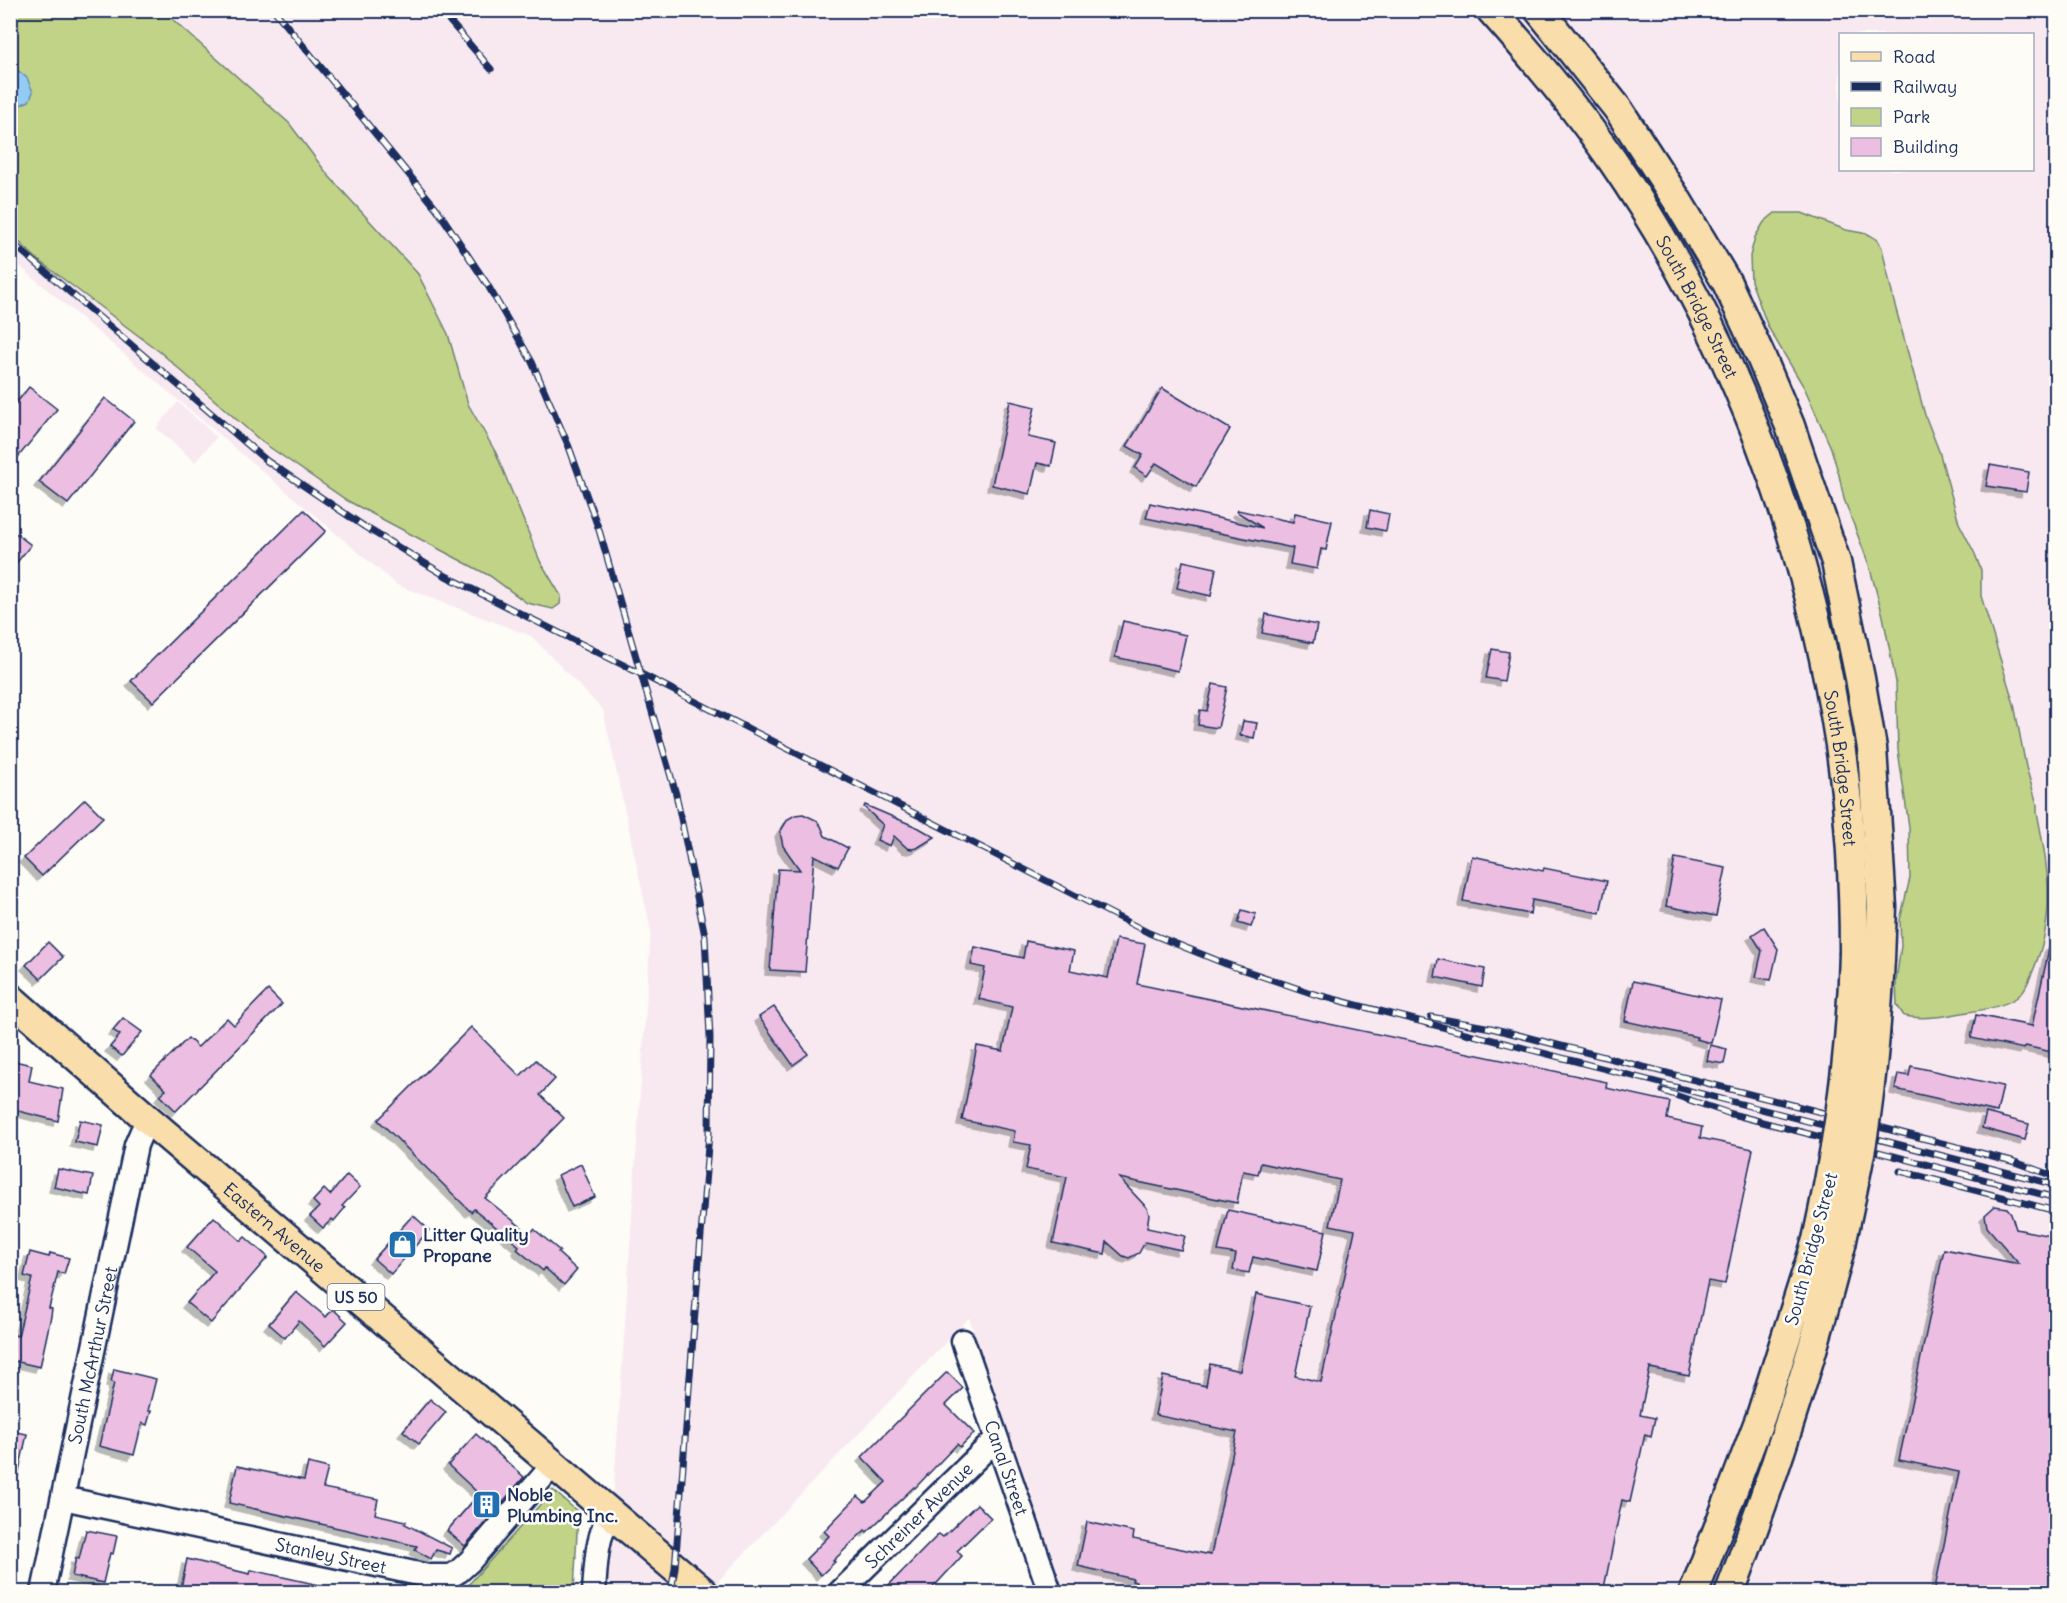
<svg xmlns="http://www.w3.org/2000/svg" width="2067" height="1603" viewBox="0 0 2067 1603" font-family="Delius,sans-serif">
<defs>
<filter id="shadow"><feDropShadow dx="-5" dy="5" stdDeviation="0" flood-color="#0004"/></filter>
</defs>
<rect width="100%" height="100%" fill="#fdfcf7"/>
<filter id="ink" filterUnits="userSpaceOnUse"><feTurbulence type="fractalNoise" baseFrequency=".0167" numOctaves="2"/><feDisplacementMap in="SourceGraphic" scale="12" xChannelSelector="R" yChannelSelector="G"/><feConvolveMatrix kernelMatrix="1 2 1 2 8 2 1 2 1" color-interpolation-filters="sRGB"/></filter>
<g filter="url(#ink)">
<!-- built -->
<g fill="#f8e9f1" fill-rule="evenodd">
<path d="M 11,11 L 2056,11 L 2056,1592 L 1059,1592 L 969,1318 L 720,1579 L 712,1592 L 607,1592 L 651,931 L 603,710 L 531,636 L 397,585 L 11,259 ZM 1840,34 L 2032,34 L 2032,170 L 1840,170 Z"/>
<polygon points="178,402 217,437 195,462 156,428"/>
</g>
<!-- green -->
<g fill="#c1d387" stroke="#6e8172" stroke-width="1.5">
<polygon points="162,10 289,123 328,175 418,274 448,334 468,404 496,453 540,561 561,596 560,604 553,609 527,603 490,576 348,501 262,442 160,352 38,260 11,234 10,109 29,101 26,78 11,65 11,11"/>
<path d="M 1775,213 L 1802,213 L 1846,230 L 1868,234 L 1878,240 L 1882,248 L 1894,302 L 1925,415 L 1939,451 L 1959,523 L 1975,554 L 1981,570 L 1981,596 L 2014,704 L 2026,767 L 2037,804 L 2037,812 C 2048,869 2057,915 2033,971 C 2029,980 2025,992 2016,998 C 2002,1007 1984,1010 1968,1012 C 1946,1016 1925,1020 1904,1016 L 1897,1005 L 1896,981 L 1901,946 L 1900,920 L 1910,878 L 1909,827 L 1898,750 L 1896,682 L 1883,616 L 1869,565 L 1844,499 L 1839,475 L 1831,448 L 1805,389 L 1768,327 L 1751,281 L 1750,256 L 1755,237 L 1764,222 Z"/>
<polygon points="553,1490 578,1512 574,1592 462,1592"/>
</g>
<!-- water -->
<polygon fill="#94cbf3" stroke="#648db7" stroke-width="1.5" points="11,65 27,78 33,92 29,101 11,109"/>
<!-- building -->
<g fill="#ebbee2" stroke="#1b2f5e" stroke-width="1.5" filter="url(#shadow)">
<polygon points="29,387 57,409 10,467 10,411"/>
<polygon points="1162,388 1230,429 1196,487 1156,463 1147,476 1135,468 1143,455 1127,446"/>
<polygon points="105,398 134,421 68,504 39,482"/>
<polygon points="1010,401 1035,407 1028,437 1056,443 1051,466 1037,463 1030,494 992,485"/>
<polygon points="1990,465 2029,472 2026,492 1986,486"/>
<polygon points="1150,503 1263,528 1237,512 1238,510 1293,522 1295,513 1332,521 1326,550 1321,549 1317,569 1290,564 1293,548 1146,518"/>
<polygon points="304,510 326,531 153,702 131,681"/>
<polygon points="1370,510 1389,514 1386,531 1367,527"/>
<polygon points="10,529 31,545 10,571"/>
<polygon points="1183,561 1216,568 1211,596 1177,588"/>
<polygon points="1266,614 1317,625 1313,643 1262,633"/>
<polygon points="1123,621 1186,635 1178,671 1115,657"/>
<polygon points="1492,649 1509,652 1504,681 1486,678"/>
<polygon points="1213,684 1227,687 1218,728 1198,725 1200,710 1207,711"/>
<polygon points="1243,721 1257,723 1254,738 1240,735"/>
<polygon points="85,799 103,817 42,876 24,858"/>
<polygon points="865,805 919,828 935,837 917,848 912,849 907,848 894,836 890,846 877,840 883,825 864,807"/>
<polygon points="803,814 816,820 821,826 825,836 848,848 838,867 814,855 805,972 770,970 778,869 800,870 783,846 780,832 788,819 795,815"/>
<polygon points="1472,856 1543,871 1544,868 1607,881 1600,913 1532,900 1530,914 1463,901"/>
<polygon points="1675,858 1726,868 1716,916 1666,906"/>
<polygon points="1242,910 1256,914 1251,927 1238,923"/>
<polygon points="1764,927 1778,949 1771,980 1756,977 1762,951 1752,935"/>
<polygon points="1116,939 1145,944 1137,984 1607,1082 1606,1088 1670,1102 1667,1119 1702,1127 1700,1138 1753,1149 1725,1284 1708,1281 1689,1376 1650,1368 1640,1415 1655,1418 1651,1436 1645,1434 1630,1502 1622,1500 1603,1593 1539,1593 1516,1588 1515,1593 1134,1593 1136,1582 1132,1581 1133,1579 1078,1566 1087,1522 1134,1532 1133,1539 1211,1555 1237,1432 1155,1415 1163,1376 1206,1386 1210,1364 1240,1371 1256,1294 1310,1306 1295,1376 1321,1382 1355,1230 1330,1225 1340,1180 1261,1163 1258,1174 1243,1171 1237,1203 1119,1178 1147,1208 1149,1214 1147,1228 1185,1236 1181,1250 1145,1242 1139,1253 1129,1258 1123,1256 1107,1242 1105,1254 1053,1243 1067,1177 1026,1169 1031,1145 1013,1142 1015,1131 962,1120 977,1046 1003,1051 1012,1007 979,999 985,968 971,965 975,947 1023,958 1026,941 1074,951 1070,970 1108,978"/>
<polygon points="48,942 63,957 41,979 26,965"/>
<polygon points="2050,945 2056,945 2056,1053 2025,1046 2024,1049 1971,1038 1976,1015 2032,1026"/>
<polygon points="1438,959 1485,969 1482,987 1435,977"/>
<polygon points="1633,981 1721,1000 1711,1043 1696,1039 1697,1037 1625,1021"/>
<polygon points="268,990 282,1004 176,1111 160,1095 166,1090 151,1075 188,1038 198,1047 227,1018 234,1025"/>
<polygon points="774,1007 808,1054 793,1065 759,1017"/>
<polygon points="123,1018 142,1032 122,1056 110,1047 120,1035 113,1030"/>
<polygon points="471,1027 520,1076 536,1060 555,1079 540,1095 564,1118 485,1198 530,1234 534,1229 560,1251 558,1253 577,1270 564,1285 545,1268 543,1271 517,1249 519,1246 474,1209 471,1212 378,1120"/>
<polygon points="1710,1045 1727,1049 1724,1064 1707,1061"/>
<polygon points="10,1060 32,1065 29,1081 63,1089 58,1121 10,1109"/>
<polygon points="1911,1066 2003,1086 1997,1112 1895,1089 1898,1074 1909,1076"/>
<polygon points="1986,1113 2029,1124 2025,1140 1982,1128"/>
<polygon points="80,1120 103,1125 98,1147 75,1142"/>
<polygon points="581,1164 595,1197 572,1207 558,1175"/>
<polygon points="58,1169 93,1176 89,1195 54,1187"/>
<polygon points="347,1175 360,1187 342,1206 345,1208 334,1221 332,1219 323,1228 310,1216 319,1207 313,1201 324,1189 330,1195"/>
<polygon points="1995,1206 2007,1208 2011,1213 2016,1229 2056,1237 2056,1593 1934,1593 1959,1472 1899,1460 1944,1249 2019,1264 1987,1227 1985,1215"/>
<polygon points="1228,1210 1326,1231 1317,1271 1253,1257 1249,1273 1233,1270 1236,1254 1218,1251"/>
<polygon points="413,1215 429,1230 391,1274 374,1259"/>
<polygon points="214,1217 241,1241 245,1237 268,1257 211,1323 187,1303 215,1271 187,1247"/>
<polygon points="30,1252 49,1257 50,1253 69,1258 64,1274 58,1272 49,1308 52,1309 51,1316 40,1367 10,1360 10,1348 14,1335 18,1336 32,1278 24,1276"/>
<polygon points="296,1292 326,1317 333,1309 347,1322 325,1346 299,1321 285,1338 269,1324"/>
<polygon points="114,1369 156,1379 148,1411 151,1411 147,1425 142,1423 134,1455 99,1446 114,1383 111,1382"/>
<polygon points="947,1372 963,1388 946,1405 974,1433 960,1447 957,1444 915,1488 914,1487 867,1532 865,1530 833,1561 835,1562 821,1575 806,1559 829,1536 824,1531 858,1496 865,1502 886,1482 862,1457"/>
<polygon points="430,1399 446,1412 419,1444 403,1431"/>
<polygon points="10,1431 27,1434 17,1480 10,1479"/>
<polygon points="476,1434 524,1477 465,1546 447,1531 479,1494 448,1465"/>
<polygon points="308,1463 328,1468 323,1488 378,1499 375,1514 406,1521 405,1524 452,1548 450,1554 436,1550 431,1559 415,1550 417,1546 229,1503 237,1466 304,1480"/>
<polygon points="977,1504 991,1518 957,1551 962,1556 928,1593 881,1593 939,1534 943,1537"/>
<polygon points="86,1530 117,1536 113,1554 110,1553 103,1583 72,1576 76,1558 79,1559"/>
<polygon points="187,1559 250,1574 251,1570 324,1586 323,1593 180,1593"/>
</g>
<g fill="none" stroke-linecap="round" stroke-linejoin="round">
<defs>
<g id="minor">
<path id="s1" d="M 963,1341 L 1050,1592"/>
<path id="s2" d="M 63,1498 L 428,1576 L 451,1576 L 459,1571 L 470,1561 L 553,1465"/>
<path id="s3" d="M 43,1592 L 136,1145 L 142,1131 L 150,1121"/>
<path d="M 594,1592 C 596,1564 596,1539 610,1513"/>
<path id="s4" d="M 840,1592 L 996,1439"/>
</g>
<g id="major">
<path id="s5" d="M 1491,10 C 1534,58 1575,107 1612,160 C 1732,334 1808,537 1840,745 C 1850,813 1854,883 1854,952"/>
<polyline points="1539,10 1618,109 1677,200 1727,283 1761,357 1790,426 1836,562 1860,678 1872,748 1882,907 1880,959"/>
<path id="s6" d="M 10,998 L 150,1121 L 703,1592"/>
<polyline points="1694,1592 1761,1416 1817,1240"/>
<path d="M 1730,1592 C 1773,1478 1811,1363 1841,1245"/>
</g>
</defs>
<!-- minor casing -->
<use href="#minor" stroke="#1b2f5e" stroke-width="27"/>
<!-- major casing -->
<use href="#major" stroke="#1b2f5e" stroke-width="33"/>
<!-- minor -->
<use href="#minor" stroke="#fdfcf7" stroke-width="22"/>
<!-- major -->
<use href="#major" stroke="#f9deab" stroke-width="28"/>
<defs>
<g id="rail">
<polyline points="274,10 437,209 487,284 532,362 569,447 599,530 676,794 705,936 710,1037 709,1133 675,1568 671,1592"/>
<polyline points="440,10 491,69"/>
<polyline points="10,241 267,461 365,527 446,576 659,683 1149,933 1226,964 1314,994 2056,1185"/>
<polyline points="1431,1017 1491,1028 2012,1161 2056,1177"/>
<polyline points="1663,1091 1728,1113 2056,1198"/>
<polyline points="1900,1171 2056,1211"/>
</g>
</defs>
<!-- rail casing -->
<use href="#rail" stroke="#1b2f5e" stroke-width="7"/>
<!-- rail -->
<use href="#rail" stroke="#fdfcf7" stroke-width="4.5" stroke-dasharray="14" stroke-linecap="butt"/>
<defs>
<g id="major-bridge">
<path d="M 1817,1240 C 1838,1145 1852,1050 1854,952"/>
<path d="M 1841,1245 C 1848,1211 1856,1176 1862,1142 C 1872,1081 1877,1020 1880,959"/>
</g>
</defs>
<!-- major-bridge casing -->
<use href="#major-bridge" stroke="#1b2f5e" stroke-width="33" stroke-linecap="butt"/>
<!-- major-bridge -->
<use href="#major-bridge" stroke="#f9deab" stroke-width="28"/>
</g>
</g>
<!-- icons -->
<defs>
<symbol id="shop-square" viewBox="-11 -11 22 22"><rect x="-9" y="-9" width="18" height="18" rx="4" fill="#1f6fb2" stroke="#fdfcf7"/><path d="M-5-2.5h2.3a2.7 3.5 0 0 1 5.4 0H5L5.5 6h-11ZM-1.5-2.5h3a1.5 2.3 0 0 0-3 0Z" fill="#fff"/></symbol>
<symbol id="building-square" viewBox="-11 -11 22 22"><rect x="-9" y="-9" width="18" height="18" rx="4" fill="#1f6fb2" stroke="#fdfcf7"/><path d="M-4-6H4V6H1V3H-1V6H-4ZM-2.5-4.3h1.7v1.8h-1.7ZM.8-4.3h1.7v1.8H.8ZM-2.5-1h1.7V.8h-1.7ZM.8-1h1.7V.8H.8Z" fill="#fff"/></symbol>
</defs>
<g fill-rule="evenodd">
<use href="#shop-square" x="386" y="1228" width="33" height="33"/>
<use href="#building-square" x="470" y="1488" width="33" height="33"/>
</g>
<g text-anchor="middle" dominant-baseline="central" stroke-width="5" stroke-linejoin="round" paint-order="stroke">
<!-- shield labels -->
<rect fill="#fdfcf7" stroke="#5f6c8c" stroke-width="1.5" x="327.5" y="1284" width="57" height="26" rx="4.5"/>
<g font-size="16" font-weight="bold" fill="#1b2f5e">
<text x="356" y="1297">US 50</text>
</g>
<!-- street labels -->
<g font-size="18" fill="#1b2f5e" stroke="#fdfcf7">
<text stroke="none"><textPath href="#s5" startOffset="363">South Bridge Street</textPath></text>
<text stroke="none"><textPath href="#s5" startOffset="849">South Bridge Street</textPath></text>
<text stroke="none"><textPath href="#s6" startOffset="350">Eastern Avenue</textPath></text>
<text transform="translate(1811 1249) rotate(-75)">South Bridge Street</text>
<text stroke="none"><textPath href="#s3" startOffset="242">South McArthur Street</textPath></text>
<text stroke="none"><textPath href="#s1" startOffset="134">Canal Street</textPath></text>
<text stroke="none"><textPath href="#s4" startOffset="110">Schreiner Avenue</textPath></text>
<text stroke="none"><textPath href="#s2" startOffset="274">Stanley Street</textPath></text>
</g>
<!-- poi labels -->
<g font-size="18" font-weight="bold" fill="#1b2f5e" stroke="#fdfcf7" text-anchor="start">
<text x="423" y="1234">Litter Quality<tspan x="423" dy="21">Propane</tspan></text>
<text x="507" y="1494">Noble<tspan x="507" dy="21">Plumbing Inc.</tspan></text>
</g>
</g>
<!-- margin -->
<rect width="2067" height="1603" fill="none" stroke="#fdfcf7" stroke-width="36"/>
<rect x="18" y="18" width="2031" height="1567" fill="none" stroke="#1b2f5e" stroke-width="2" filter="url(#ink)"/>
<!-- legend -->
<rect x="1839" y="33" width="195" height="138" fill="#fdfcf7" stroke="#a3aaba" stroke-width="1.5"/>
<rect x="1851" y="52" width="30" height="9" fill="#f9deab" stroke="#a3aaba" stroke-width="1.5"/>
<text x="1893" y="63" font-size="18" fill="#1b2f5e">Road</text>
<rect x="1851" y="82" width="30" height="9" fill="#1b2f5e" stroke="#a3aaba" stroke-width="1.5"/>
<text x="1893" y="93" font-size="18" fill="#1b2f5e">Railway</text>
<rect x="1851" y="108" width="30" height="18" fill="#c1d387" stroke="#a3aaba" stroke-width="1.5"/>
<text x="1893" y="123" font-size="18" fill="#1b2f5e">Park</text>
<rect x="1851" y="138" width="30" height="18" fill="#ebbee2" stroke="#a3aaba" stroke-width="1.5"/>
<text x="1893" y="153" font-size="18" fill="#1b2f5e">Building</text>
</svg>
